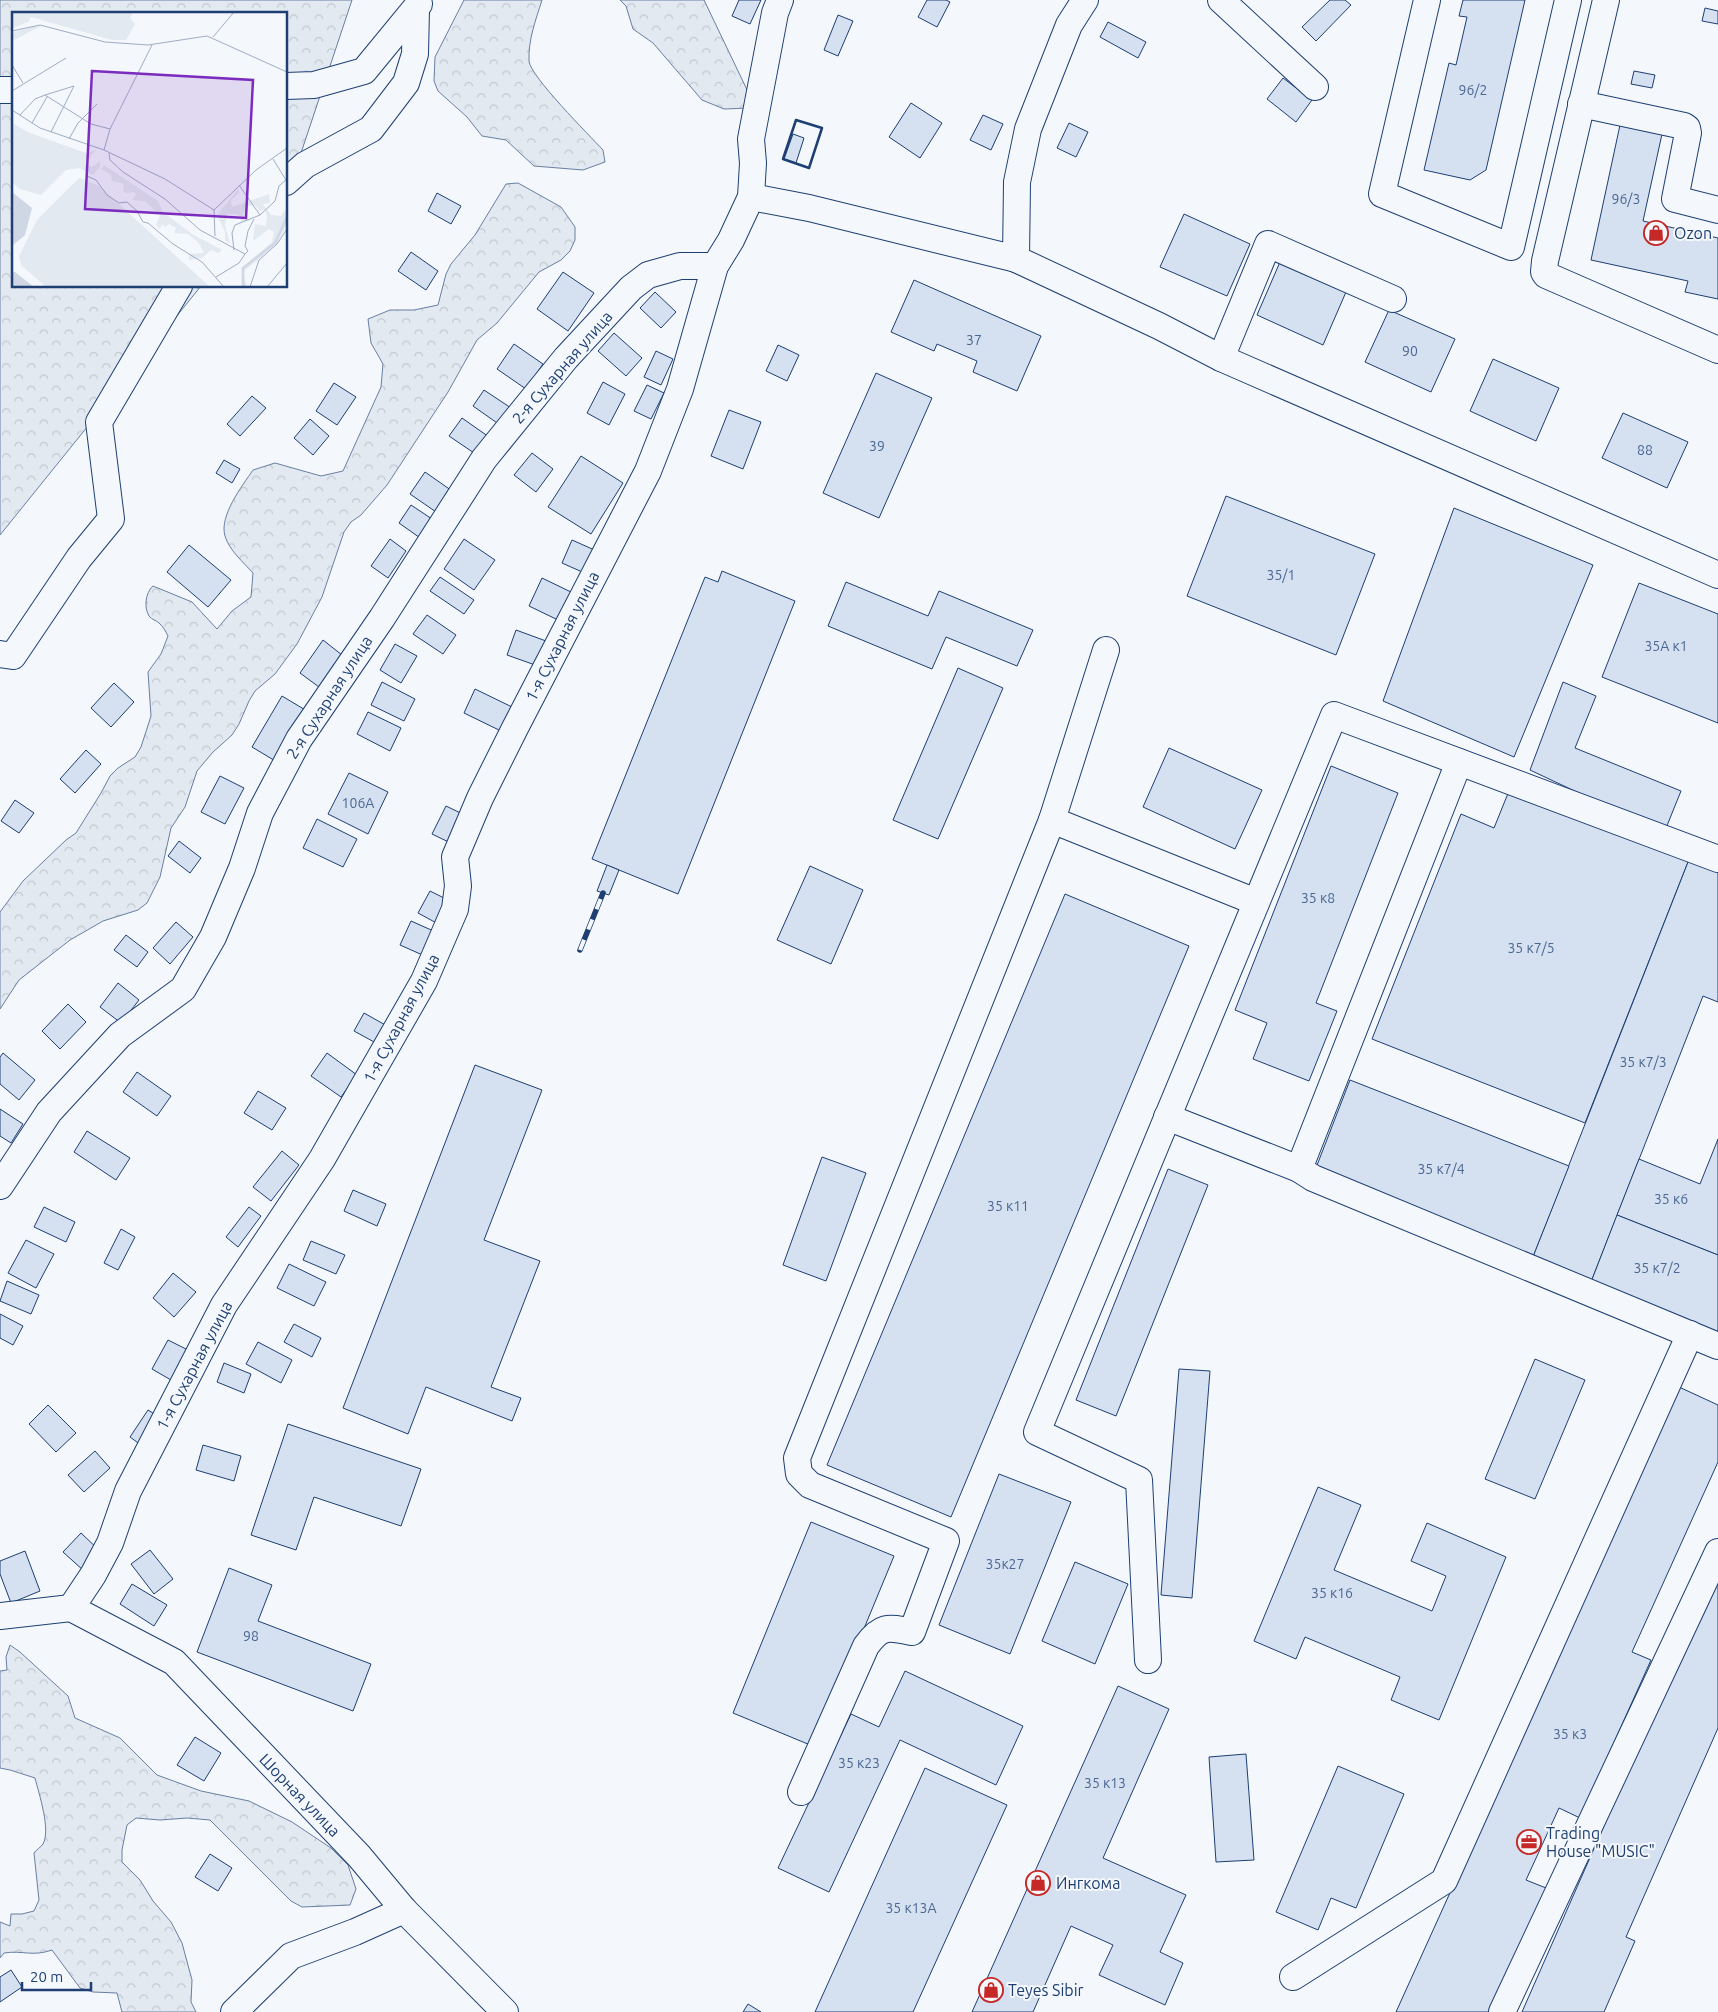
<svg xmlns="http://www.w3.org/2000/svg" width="1718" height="2012" viewBox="0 0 1718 2012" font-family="Ubuntu,sans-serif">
<defs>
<pattern id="forest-crowns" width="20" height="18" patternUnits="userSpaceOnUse" patternTransform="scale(1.25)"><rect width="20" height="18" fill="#e3e9f0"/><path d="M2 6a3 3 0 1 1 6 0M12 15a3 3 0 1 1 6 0" fill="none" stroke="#c2c9d1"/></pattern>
</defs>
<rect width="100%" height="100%" fill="#f4f7fb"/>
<!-- forest -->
<g fill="url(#forest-crowns)" stroke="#687fa3">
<polygon points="0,0 352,0 296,168 286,180 286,14 14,14 14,286 201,286 0,535"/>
<path d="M 464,0 L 542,0 C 536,19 528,40 529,61 C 530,76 589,135 603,150 L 605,162 L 583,170 L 534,166 L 506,140 L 482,136 L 467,117 L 438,91 L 434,81 L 435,57 Z"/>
<polygon points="620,0 704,0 750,96 748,108 724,109 702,100 653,43 633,29 626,6"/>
<path d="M 518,183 L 561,207 L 575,227 L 575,240 L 570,251 L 561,260 L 539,272 L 497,323 L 477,340 L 448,392 L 387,485 L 361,515 L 351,522 L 344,532 L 322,597 L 297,644 L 275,674 L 255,691 L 249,701 L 239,724 L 232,735 L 213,752 L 197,771 L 185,807 L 171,828 L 160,877 L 147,903 L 138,910 L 103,921 L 70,940 L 19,980 L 0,1009 L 0,912 L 23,881 L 66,840 L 76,833 L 101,793 L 110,776 L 118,768 L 135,757 L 141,747 L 151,716 L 148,672 L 161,654 L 168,636 C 166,632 163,626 159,623 C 156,620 152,620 149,616 C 144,608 145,593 153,586 L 192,602 L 217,629 L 232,611 L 251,597 L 253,573 C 244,563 229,550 225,536 C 219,516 242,486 253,470 L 275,463 L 321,476 L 343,471 L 381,387 L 383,364 L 371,343 L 368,319 L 390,310 L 414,310 L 438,305 L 446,274 L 451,264 L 475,235 L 506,184 Z"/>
<path d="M 10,1645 L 20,1652 L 68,1696 L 75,1718 L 120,1738 L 157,1775 L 201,1791 L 249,1801 L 292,1822 L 331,1848 L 348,1865 L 356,1889 L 350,1905 L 302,1907 L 291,1901 L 210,1820 L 187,1818 L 160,1820 L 136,1818 L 127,1825 L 122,1850 L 122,1862 L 140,1880 L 153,1901 L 171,1922 L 182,1943 L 192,1980 L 191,2002 L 196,2012 L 122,2012 L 117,1993 L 93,1992 L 80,1988 L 52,1950 C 32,1957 23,1950 4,1953 L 0,1958 L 0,1922 L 10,1926 L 11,1914 L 22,1914 L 34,1911 L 39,1900 L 34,1853 C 36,1850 41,1847 43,1844 C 51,1830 39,1794 35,1778 L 10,1770 L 0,1768 L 0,1671 L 7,1670 L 6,1657 Z"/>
</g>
<!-- building -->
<g fill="#d5e0f0" stroke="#1d3f73">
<polygon points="739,0 761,0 750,24 732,16"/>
<polygon points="927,0 946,0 950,2 937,27 918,17"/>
<polygon points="1330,0 1345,0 1351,5 1316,41 1302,27"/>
<polygon points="1463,0 1525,0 1486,170 1470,180 1424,170 1449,63 1456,65 1467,17 1459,16"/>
<polygon points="1705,8 1718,11 1718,24 1702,21"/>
<polygon points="838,15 853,21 838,56 824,50"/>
<polygon points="1108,22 1146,42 1138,58 1100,37"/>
<polygon points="1634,71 1655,75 1652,88 1631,84"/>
<polygon points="1283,78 1312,100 1296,122 1267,99"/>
<polygon points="911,103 942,123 920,158 889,137"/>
<polygon points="983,115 1003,124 991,150 970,140"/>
<polygon points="1069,123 1088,132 1076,157 1057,148"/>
<polygon points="1620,125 1662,134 1643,221 1718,238 1718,299 1685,292 1688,281 1591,260"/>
<polygon points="793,134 804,138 796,163 784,159"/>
<polygon points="437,193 461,206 451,224 428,211"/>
<polygon points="1184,214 1250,244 1227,296 1160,267"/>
<polygon points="411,252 438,271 426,290 398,271"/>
<polygon points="1280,262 1346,292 1323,345 1257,315"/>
<polygon points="563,272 594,293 568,331 537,309"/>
<polygon points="914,280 1041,336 1017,391 973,372 977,361 937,344 934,351 891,332"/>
<polygon points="655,292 676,312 661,328 640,308"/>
<polygon points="1389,310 1455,339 1431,392 1365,362"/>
<polygon points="614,333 642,358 626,376 598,351"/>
<polygon points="514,344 543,364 526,389 497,369"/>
<polygon points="778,345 799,355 787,381 766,371"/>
<polygon points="656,351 673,359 661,385 644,377"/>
<polygon points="1493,359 1559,388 1536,441 1470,411"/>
<polygon points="876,373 932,398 879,518 823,493"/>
<polygon points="603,382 625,394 609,425 587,413"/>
<polygon points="334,383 356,397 337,425 316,411"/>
<polygon points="647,385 664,393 651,419 634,411"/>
<polygon points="484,390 511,408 500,425 473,406"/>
<polygon points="252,396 266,408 240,436 227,424"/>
<polygon points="729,410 761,422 743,469 711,456"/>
<polygon points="1623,413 1688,442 1667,488 1602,458"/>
<polygon points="462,418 489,437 477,455 449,436"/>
<polygon points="310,419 329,436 313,455 294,438"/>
<polygon points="532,453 553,469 536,492 514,475"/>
<polygon points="581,456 623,483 591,534 548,507"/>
<polygon points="224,460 240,469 232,483 216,473"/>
<polygon points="425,472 455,493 439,514 410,494"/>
<polygon points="1226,496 1375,554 1336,655 1187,596"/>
<polygon points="411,505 435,521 423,540 399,523"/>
<polygon points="1454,508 1593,565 1514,757 1383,701"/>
<polygon points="390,539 406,551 388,578 371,566"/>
<polygon points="464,539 495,560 474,590 444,569"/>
<polygon points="572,540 599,552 589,575 562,563"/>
<polygon points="189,545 231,580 208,607 167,572"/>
<polygon points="722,571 795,601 678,894 592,859 705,577 718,582"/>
<polygon points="440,577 474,600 464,614 430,591"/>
<polygon points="542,578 571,592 558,620 529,606"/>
<polygon points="846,582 928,616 939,591 1033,630 1017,666 946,637 932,669 828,626"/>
<polygon points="1639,583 1718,614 1718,723 1602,677"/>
<polygon points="427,615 456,635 443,654 413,634"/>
<polygon points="516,630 546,641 538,666 507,655"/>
<polygon points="323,640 342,655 319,687 300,673"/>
<polygon points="395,644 417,656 401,683 380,670"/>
<polygon points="958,668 1003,688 938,839 893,820"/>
<polygon points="382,682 415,699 404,721 371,705"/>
<polygon points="1563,682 1596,696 1575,748 1681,791 1664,833 1530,770"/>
<polygon points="114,683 134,702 111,727 91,708"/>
<polygon points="475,689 512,707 501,731 464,713"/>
<polygon points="282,696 307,711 277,762 252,747"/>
<polygon points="368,712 401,728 390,751 357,734"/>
<polygon points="1169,748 1262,790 1235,849 1143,807"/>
<polygon points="86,750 101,764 75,793 60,779"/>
<polygon points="1331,766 1398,793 1316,1003 1337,1011 1309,1081 1253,1059 1267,1023 1235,1010"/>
<polygon points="349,773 388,792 368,834 328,814"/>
<polygon points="220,776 244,788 225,824 201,812"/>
<polygon points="1511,786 1690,857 1585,1123 1372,1039 1461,814 1494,828"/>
<polygon points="15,800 34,813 19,833 1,821"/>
<polygon points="446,806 475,820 461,848 432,834"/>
<polygon points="317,819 357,839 343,867 303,848"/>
<polygon points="179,841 201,858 190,873 168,856"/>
<polygon points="1690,857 1718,868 1718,1002 1703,996 1591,1282 1532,1259"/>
<polygon points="607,865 619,870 609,895 597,891"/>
<polygon points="810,866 863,890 831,964 777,940"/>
<polygon points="430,891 454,903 442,926 418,913"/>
<polygon points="1065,894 1189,946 951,1517 827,1465"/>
<polygon points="411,921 438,933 427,957 400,945"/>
<polygon points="176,922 193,937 170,964 153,948"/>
<polygon points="126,935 148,952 137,967 114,950"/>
<polygon points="118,983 139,1000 121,1023 100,1007"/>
<polygon points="68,1004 86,1022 60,1049 42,1031"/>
<polygon points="364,1013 396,1031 387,1049 354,1031"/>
<polygon points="3,1053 35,1080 19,1100 0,1084 0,1057"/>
<polygon points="327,1053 357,1075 341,1097 311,1076"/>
<polygon points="475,1065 542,1090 484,1240 540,1261 491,1387 521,1398 512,1421 426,1387 408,1434 343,1408"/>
<polygon points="137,1072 171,1096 157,1116 123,1092"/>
<polygon points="1350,1080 1569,1166 1532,1259 1314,1173"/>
<polygon points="258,1091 286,1108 272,1130 244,1113"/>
<polygon points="0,1109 23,1124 11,1143 0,1136"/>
<polygon points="87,1131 130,1158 116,1180 74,1152"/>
<polygon points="1718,1139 1718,1255 1617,1215 1639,1159 1700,1184"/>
<polygon points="282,1151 299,1165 271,1201 253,1187"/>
<polygon points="822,1157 866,1173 826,1281 783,1265"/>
<polygon points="1168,1169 1208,1185 1116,1416 1076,1400"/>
<polygon points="353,1190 386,1204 377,1226 344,1211"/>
<polygon points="44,1207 75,1222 66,1242 34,1227"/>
<polygon points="249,1207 261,1216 238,1247 226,1237"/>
<polygon points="1617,1215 1718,1255 1718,1332 1591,1282"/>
<polygon points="121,1229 135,1237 118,1270 104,1263"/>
<polygon points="26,1240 54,1254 36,1288 8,1273"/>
<polygon points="311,1241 345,1255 336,1274 303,1260"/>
<polygon points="289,1264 326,1282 314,1306 277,1288"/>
<polygon points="173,1273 196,1292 174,1317 153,1298"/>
<polygon points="7,1281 39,1295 31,1314 0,1301"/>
<polygon points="0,1314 23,1326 13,1345 0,1338"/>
<polygon points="294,1324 321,1338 312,1357 284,1342"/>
<polygon points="168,1340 188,1350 171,1380 152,1369"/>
<polygon points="258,1342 292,1360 281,1383 246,1364"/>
<polygon points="1535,1359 1585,1380 1535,1499 1485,1479"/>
<polygon points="224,1363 251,1374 244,1393 217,1382"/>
<polygon points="1179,1369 1210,1371 1192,1598 1161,1595"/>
<polygon points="1679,1387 1718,1405 1718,1462 1632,1652 1651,1660 1580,1818 1559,1808 1526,1880 1546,1888 1490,2012 1396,2012"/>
<polygon points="48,1405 76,1433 56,1452 29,1424"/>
<polygon points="148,1410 164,1420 145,1448 130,1437"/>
<polygon points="288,1424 421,1469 401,1526 314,1497 296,1550 251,1535"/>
<polygon points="203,1445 241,1456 234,1481 196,1470"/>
<polygon points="95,1451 110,1468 84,1492 68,1475"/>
<polygon points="999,1474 1071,1502 1010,1654 939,1625"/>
<polygon points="1318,1487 1361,1505 1334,1570 1432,1611 1446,1576 1411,1561 1427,1523 1506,1557 1439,1720 1391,1700 1400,1677 1305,1637 1296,1659 1254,1641"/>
<polygon points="811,1522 894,1556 815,1747 733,1713"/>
<polygon points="81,1533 101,1552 84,1571 63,1552"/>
<polygon points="150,1550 173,1579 154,1594 131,1564"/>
<polygon points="25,1551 40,1591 11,1603 0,1574 0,1561"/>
<polygon points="1075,1562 1128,1584 1095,1664 1042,1641"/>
<polygon points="1718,1567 1718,1728 1626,1937 1635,1941 1604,2012 1522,2012"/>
<polygon points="229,1568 272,1585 258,1621 371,1664 353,1711 197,1652"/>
<polygon points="132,1584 167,1605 154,1626 120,1604"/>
<polygon points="905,1671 1023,1726 996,1785 900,1740 829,1892 778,1868 851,1714 879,1727"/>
<polygon points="1118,1686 1169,1709 1103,1858 1186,1895 1160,1952 1183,1963 1165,2005 1099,1975 1113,1945 1071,1926 1033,2012 972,2012"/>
<polygon points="195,1737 221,1753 204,1781 177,1765"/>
<polygon points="1246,1754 1254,1860 1216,1862 1209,1757"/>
<polygon points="1338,1766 1404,1794 1356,1908 1331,1898 1318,1930 1276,1912"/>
<polygon points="925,1768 1007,1805 913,2012 815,2012"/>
<polygon points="210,1854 232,1868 218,1891 195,1877"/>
<polygon points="11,1970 22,1987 0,2002 0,1977"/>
<polygon points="748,2004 761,2012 743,2012"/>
</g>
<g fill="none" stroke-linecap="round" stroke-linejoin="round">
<defs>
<g id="minor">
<polyline points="1221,0 1315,87"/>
<polyline points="1427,0 1382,194 1511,247 1568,0"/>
<polyline points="1606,0 1545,261 1544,272 1546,275 1718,350"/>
<polyline points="286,86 314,85 364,71 419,4"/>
<polyline points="0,90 14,90"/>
<polyline points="1581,104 1684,126 1687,128 1688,133 1675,199 1718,210"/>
<polyline points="286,182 305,165 371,129 406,83 415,54 416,9"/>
<polyline points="751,197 809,208 1016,259 1159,326 1221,358 1718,575"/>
<polyline points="1016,259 1017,182 1028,129 1069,25 1085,0"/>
<polyline points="1221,358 1268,244 1393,299"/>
<polyline points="0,654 13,656 79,558 111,519 99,422 179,286"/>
<polyline points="1459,762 1299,1169 1313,1178 1718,1346"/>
<polyline points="1052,820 1106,650"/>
<polyline points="1167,1117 1299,1169"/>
<polyline points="0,1186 49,1112 120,1035 183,989 213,937 242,868 260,813 299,739 382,618 484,459 566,358 631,288 648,275 680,266 715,266"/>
<polyline points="71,1608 174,1662 359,1856 404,1910 505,2012"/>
<polyline points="0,1616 71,1608 93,1575 110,1543 128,1491 224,1305 322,1159 424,981 455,909 458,886 455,857 480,798 515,728 648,471 680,389 715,266 731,240 751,197 753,163 751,139 775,13 780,0"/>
<polyline points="1148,1660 1139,1480 1037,1432 1334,715 1718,859"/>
<path d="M 801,1792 L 866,1646 C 881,1625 888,1627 912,1632 L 946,1541 L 810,1485 L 799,1474 L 797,1458 L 1052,820 L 1256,902"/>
<polyline points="1293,1977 1444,1881 1690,1334"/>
<polyline points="234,2012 291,1956 355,1932 404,1910"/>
<polyline points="1502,2012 1718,1552"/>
</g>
</defs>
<!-- minor casing -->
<use href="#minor" stroke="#1d3f73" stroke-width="28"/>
<!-- minor -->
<use href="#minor" stroke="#f4f7fb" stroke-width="26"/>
<defs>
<polyline id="rail" points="580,950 603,893"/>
</defs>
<!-- rail casing -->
<use href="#rail" stroke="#1d3f73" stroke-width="5.5"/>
<!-- rail -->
<use href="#rail" stroke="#f4f7fb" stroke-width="4" stroke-dasharray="11" stroke-linecap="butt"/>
<!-- wall -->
<polygon stroke="#1d3f73" stroke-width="2.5" points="796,120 822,128 809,168 783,159"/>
</g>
<!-- icons -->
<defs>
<symbol id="shop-ring" viewBox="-11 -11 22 22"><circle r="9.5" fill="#f4f7fb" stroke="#c62828" stroke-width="1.5"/><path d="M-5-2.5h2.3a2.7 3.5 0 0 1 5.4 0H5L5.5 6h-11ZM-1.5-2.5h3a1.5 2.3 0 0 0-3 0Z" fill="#c62828"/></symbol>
<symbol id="office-ring" viewBox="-11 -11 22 22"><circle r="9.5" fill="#f4f7fb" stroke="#c62828" stroke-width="1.5"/><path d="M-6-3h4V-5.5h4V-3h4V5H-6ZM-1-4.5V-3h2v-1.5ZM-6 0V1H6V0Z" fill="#c62828"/></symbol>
</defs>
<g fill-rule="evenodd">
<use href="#shop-ring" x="1642" y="219" width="28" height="28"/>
<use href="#office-ring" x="1515" y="1828" width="28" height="28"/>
<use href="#shop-ring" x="1024" y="1869" width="28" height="28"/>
<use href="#shop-ring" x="977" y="1976" width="28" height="28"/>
</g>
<g text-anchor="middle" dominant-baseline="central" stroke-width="4" stroke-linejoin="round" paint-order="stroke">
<!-- number labels -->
<g font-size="14" fill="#4b6792">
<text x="1473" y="90">96/2</text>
<text x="1626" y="199">96/3</text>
<text x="974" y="340">37</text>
<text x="1410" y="351">90</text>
<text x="877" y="446">39</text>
<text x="1645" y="450">88</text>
<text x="1281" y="575">35/1</text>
<text x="1666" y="646">35А к1</text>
<text x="358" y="803">106А</text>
<text x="1318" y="898">35 к8</text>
<text x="1531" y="948">35 к7/5</text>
<text x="1643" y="1062">35 к7/3</text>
<text x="1441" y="1169">35 к7/4</text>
<text x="1671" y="1199">35 к6</text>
<text x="1008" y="1206">35 к11</text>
<text x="1657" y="1268">35 к7/2</text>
<text x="1005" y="1564">35к27</text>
<text x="1332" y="1593">35 к16</text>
<text x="251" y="1636">98</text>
<text x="1570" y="1734">35 к3</text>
<text x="859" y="1763">35 к23</text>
<text x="1105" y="1783">35 к13</text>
<text x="911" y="1908">35 к13А</text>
</g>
<!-- poi labels -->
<g font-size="16" fill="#1d3f73" stroke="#f4f7fb" text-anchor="start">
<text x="1674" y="233">Ozon</text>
<text x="1546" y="1833">Trading<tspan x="1546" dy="18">House "MUSIC"</tspan></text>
<text x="1056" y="1883">Ингкома</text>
<text x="1008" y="1990">Teyes Sibir</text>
</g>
<!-- street labels -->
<g font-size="16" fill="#1d3f73" stroke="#f4f7fb">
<text transform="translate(562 367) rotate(-49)">2-я Сухарная улица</text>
<text transform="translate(562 636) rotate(-63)">1-я Сухарная улица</text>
<text transform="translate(329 697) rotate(-57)">2-я Сухарная улица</text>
<text transform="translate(401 1018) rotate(-62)">1-я Сухарная улица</text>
<text transform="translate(194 1365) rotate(-62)">1-я Сухарная улица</text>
<text transform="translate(300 1795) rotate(46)">Шорная улица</text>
</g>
</g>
<!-- overview -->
<g transform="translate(12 12)">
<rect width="275" height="275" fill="#f4f7fb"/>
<path d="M 0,0 L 121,0 L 118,6 L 123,12 L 114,28 L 100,28 L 19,5 L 16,10 L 0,16 ZM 21,14 L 29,14 L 0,29 L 0,21 ZM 0,111 L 18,121 L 74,141 L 84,138 L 73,152 L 80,155 L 88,149 L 88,155 L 81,163 L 67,156 L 54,158 L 29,183 L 8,177 L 0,170 ZM 92,153 L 146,189 L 151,200 L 180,222 L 210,238 L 206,241 L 199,238 L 190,246 L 177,248 L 177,242 L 192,241 L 187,231 L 176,222 L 162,221 L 164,216 L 157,212 L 153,215 L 150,212 L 148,217 L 144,213 L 148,203 L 133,189 L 120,188 L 124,183 L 122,180 L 115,181 L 111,179 L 112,172 L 100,169 L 99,163 L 89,157 ZM 67,166 L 87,174 L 198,275 L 34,275 L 9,253 L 7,244 L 25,208 ZM 226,177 L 227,181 L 219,188 L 220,195 L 257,182 L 258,191 L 251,192 L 259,203 L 269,204 L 275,196 L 275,213 L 265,232 L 231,260 L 235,275 L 230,275 L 230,256 L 260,230 L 262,220 L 257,217 L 241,229 L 243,212 L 254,214 L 255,205 L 253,197 L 248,199 L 243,193 L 236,194 L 229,205 L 240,208 L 230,210 L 226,202 L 215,202 L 213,213 L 218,232 L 213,228 L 213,220 L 205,203 Z" fill="#e3e9f0"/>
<path d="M 0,180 L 20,196 L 13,223 L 0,234 ZM 0,260 L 3,260 L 22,275 L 0,275 Z" fill="#cfd7e4"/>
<path fill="none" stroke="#cfd7e4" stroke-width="2.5" d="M 231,275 L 231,256 L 263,231 L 275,205"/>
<path fill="none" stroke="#9eadc5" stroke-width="1" d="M 0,19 L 28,13 L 93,30 L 136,33 L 195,24 L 275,60M 201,25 L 222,0M 0,53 L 11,71M 0,79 L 54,46M 33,83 L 62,74M 0,98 L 28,116 L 92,138 L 153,167 L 202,198 L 203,224M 8,103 L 23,87 L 33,83 L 79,112 L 98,117M 20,111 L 35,85M 39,120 L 62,74M 57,127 L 66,111 L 85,92M 92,138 L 98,117 L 140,33M 97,141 L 98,148 L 111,160 L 153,187 L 188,218 L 233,242 L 227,251 L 204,265M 261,147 L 274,168M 75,164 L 84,168 L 95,183 L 107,191 L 115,190 L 125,199 L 131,210 L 136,211 L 161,232 L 190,250 L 212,275M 227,173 L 248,203 L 263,189 L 267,174 L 275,167M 202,198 L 244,158 L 275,136M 222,238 L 220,221 L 223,213 L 248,203M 233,242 L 236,239 L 233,234 L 236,219 L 242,207M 238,275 L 247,248 L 265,232 L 275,217M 255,275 L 275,251"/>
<path fill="#7b2cbf" fill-opacity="0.15" stroke="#7b2cbf" stroke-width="2.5" d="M 80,59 L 241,68 L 234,206 L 73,197 Z"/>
<rect width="275" height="275" fill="none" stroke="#1d3f73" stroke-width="2.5"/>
</g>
<!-- scale -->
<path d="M22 1982v8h69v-8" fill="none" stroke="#1d3f73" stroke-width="2.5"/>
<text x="30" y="1982" font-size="15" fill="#1d3f73" stroke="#f4f7fb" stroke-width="4" paint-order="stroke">20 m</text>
</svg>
